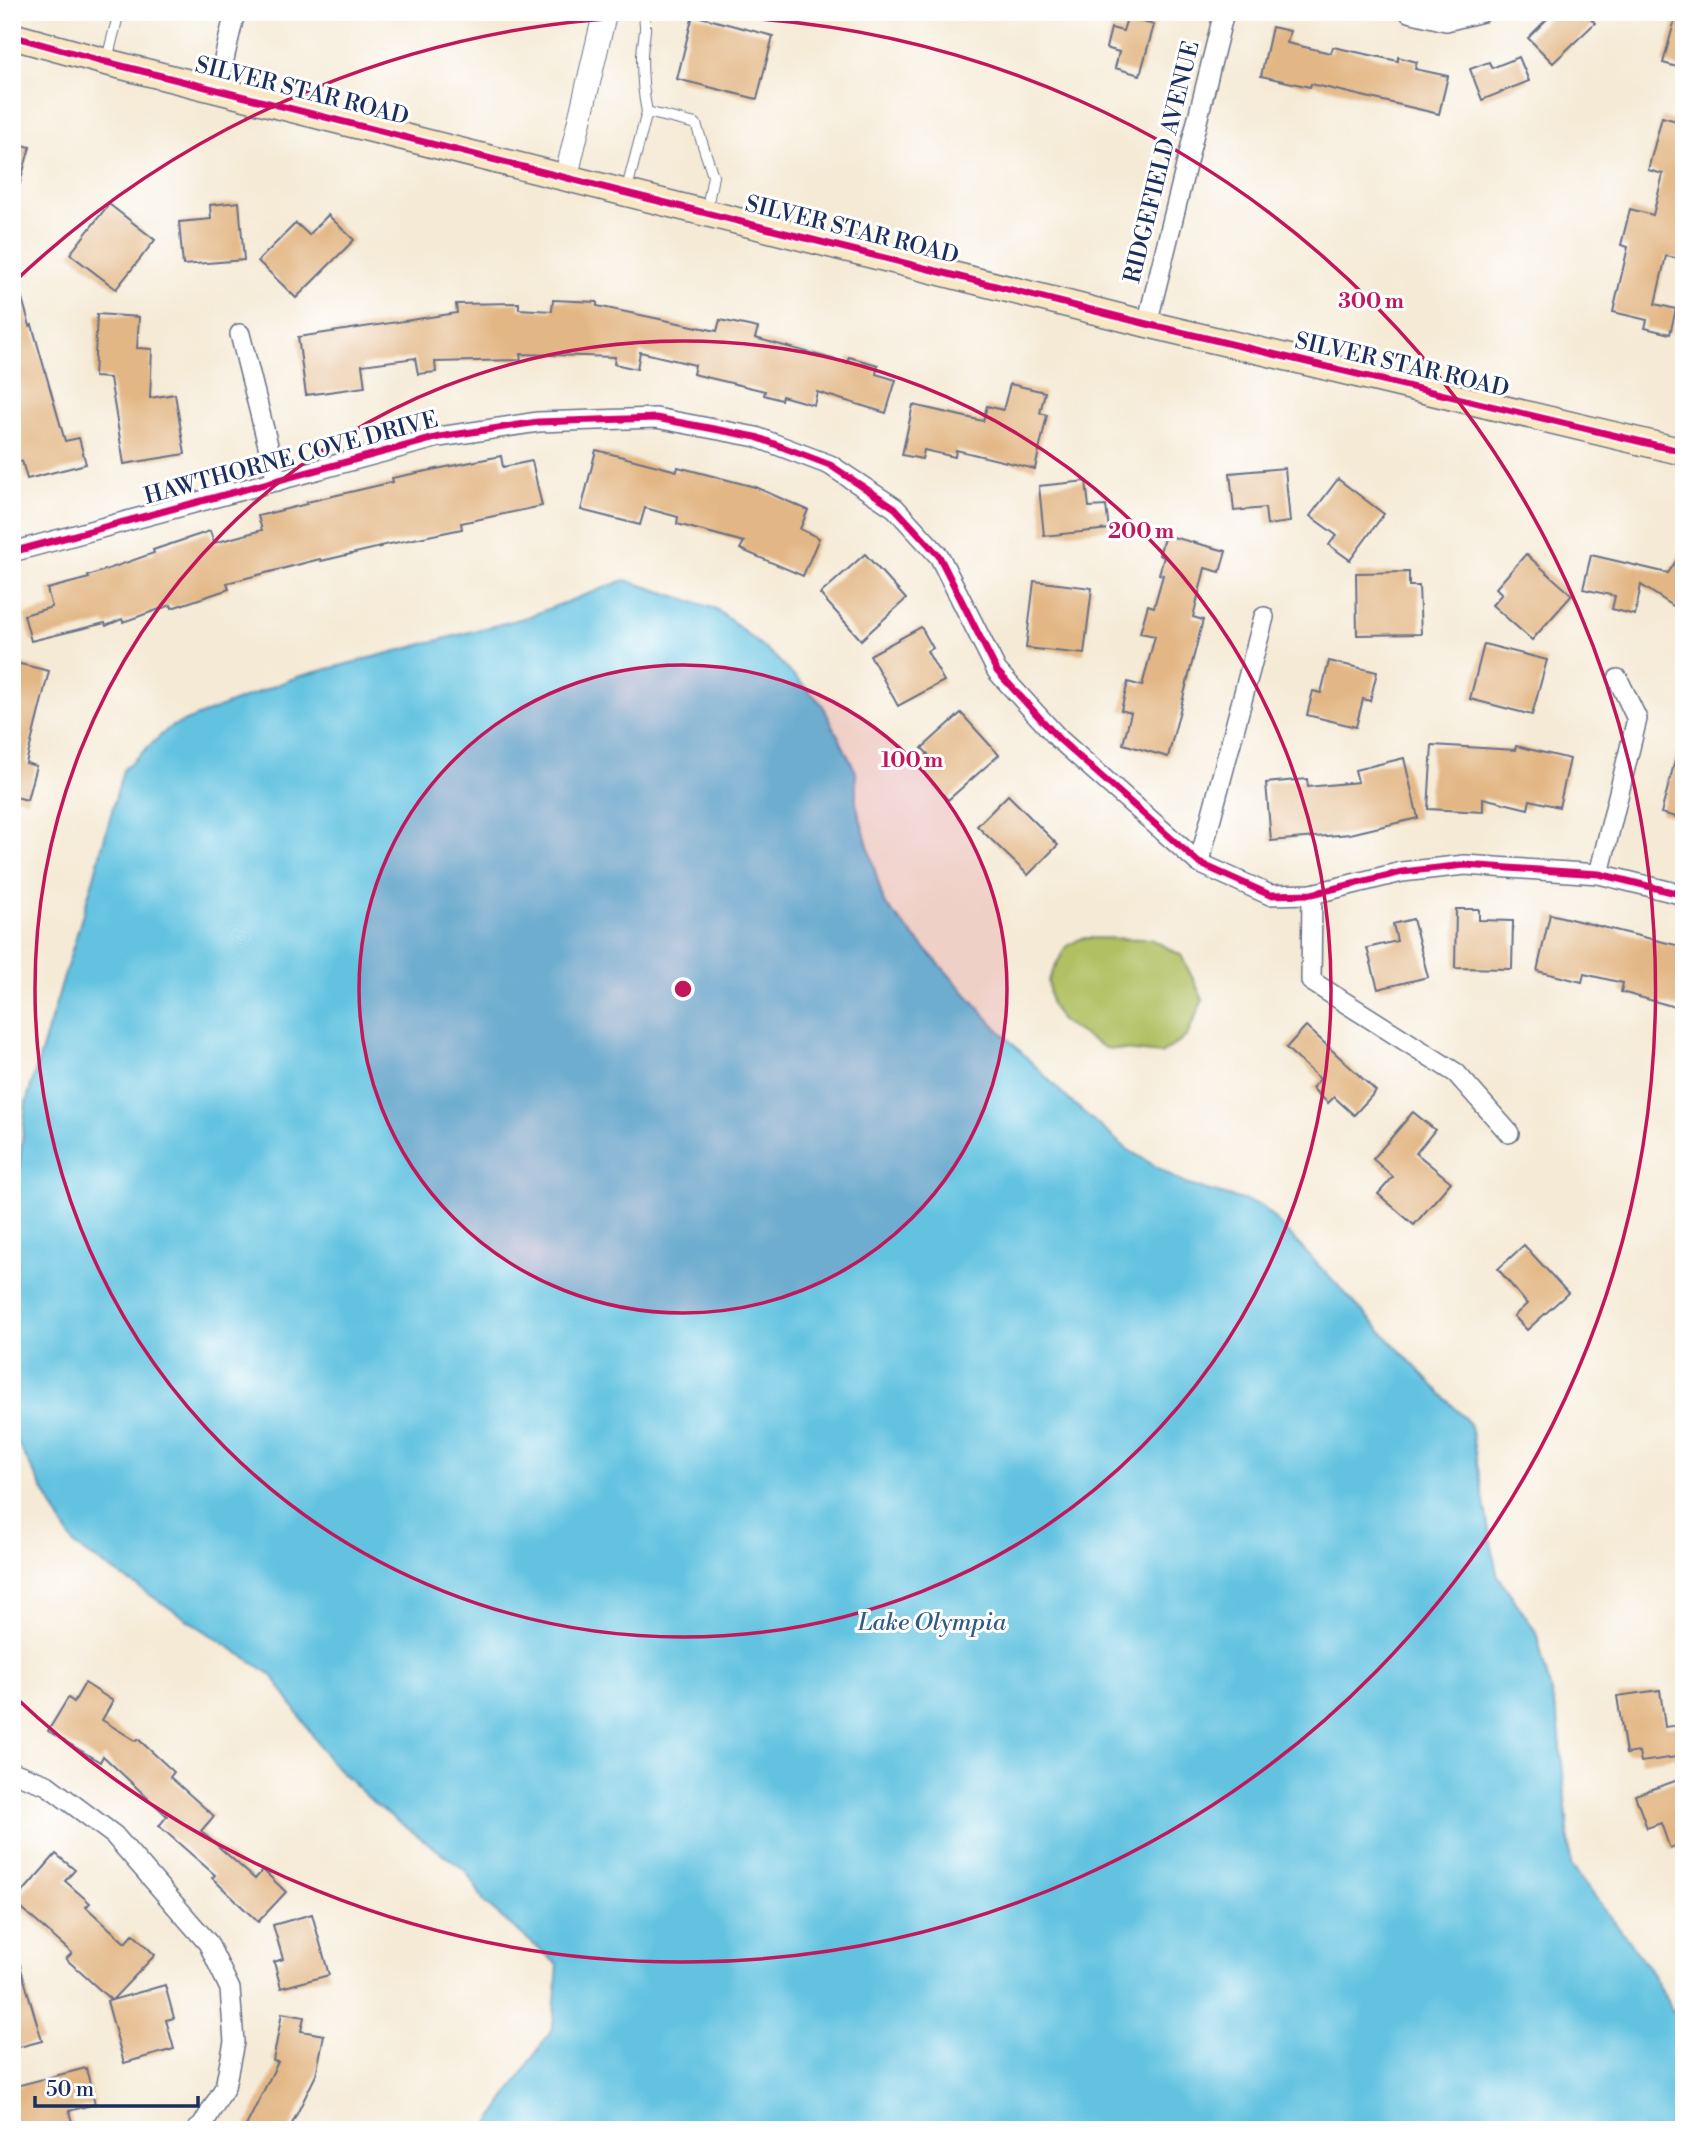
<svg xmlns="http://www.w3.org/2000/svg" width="1696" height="2142" viewBox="0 0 1696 2142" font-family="'Libre Bodoni',serif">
<rect width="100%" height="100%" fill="#fff"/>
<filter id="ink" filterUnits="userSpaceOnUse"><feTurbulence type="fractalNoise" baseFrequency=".0143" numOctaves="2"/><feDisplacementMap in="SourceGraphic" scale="14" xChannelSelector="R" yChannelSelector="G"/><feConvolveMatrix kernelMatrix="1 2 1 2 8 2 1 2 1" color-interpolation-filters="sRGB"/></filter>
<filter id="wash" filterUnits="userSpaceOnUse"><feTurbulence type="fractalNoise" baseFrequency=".00686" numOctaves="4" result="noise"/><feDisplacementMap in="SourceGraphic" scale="28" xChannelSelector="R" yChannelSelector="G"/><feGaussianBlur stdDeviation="1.57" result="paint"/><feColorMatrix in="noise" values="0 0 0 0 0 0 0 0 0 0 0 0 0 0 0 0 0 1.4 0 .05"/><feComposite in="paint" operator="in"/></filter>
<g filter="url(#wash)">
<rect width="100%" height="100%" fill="#f5ead5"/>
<!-- green -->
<polygon fill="#b1c062" stroke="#667860" stroke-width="2" points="1081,938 1151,939 1181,955 1203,999 1187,1036 1161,1054 1105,1048 1061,1021 1051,1004 1048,981 1065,948"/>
<!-- water -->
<polygon fill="#62c2e0" stroke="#3e789f" stroke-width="2" points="625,580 716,609 773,655 822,704 856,772 856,803 884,903 996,1027 1069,1100 1127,1149 1185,1184 1261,1205 1470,1424 1497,1574 1536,1632 1559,1726 1571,1865 1649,1968 1679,2023 1684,2027 1684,2130 485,2130 553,2027 558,1965 486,1904 466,1871 376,1805 330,1761 272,1675 74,1545 12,1433 12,1235 26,1103 94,877 123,770 170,727 297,677 524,618"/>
<g id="blocks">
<!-- building -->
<g fill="#e3b785">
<polygon points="1554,12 1585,12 1595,23 1553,63 1528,38"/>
<polygon points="1677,12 1684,12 1684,69 1663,63"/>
<polygon points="693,15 773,36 757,99 677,79"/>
<polygon points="1127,18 1154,25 1140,75 1115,68 1119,52 1106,48 1111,28 1123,31"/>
<polygon points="1272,27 1290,31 1287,43 1331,53 1333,47 1398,61 1398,57 1417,62 1415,69 1448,76 1439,114 1311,84 1310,87 1261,76"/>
<polygon points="1519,57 1529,81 1482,100 1470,69 1489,62 1492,68"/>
<polygon points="1662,117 1684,123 1684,260 1666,256 1655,304 1676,309 1670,334 1645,328 1647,320 1613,312 1628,247 1621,245 1630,209 1653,215 1663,174 1648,170"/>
<polygon points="12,142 30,147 17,193 12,192"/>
<polygon points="239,202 244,260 183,265 179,222 211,219 210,205"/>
<polygon points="109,204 155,240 116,289 70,254"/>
<polygon points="328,215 354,240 296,298 258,261 296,223 309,235"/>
<polygon points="12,281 17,281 30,326 32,325 65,441 79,438 86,464 27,479 22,461 12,464 12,424 20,422 12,396"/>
<polygon points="553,300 597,302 597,306 717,331 720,320 758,328 755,338 847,363 849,357 878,365 876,374 896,380 886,413 817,392 814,405 782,396 781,400 764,395 765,391 693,374 695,365 640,352 637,369 614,364 615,357 520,354 521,360 435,362 436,372 418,374 415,358 362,365 365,387 306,395 298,337 457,313 456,304 519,303 519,309 552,311"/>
<polygon points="97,314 139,317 137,348 152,349 150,398 175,394 185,454 124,464 110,378 94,377"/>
<polygon points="1010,384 1045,392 1040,413 1047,415 1035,469 956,450 955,457 924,450 922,459 902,455 913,405 983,421 987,406 1003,410"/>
<polygon points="596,450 677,471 678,467 755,487 808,510 800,529 819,538 803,576 740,549 744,542 677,524 678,517 645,508 640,525 581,510"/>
<polygon points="501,456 503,467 532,461 542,506 461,523 462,529 380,546 381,547 321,561 320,559 227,583 229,589 172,608 171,605 123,622 122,619 106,626 105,623 31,641 24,615 52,607 47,589 89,578 88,576 154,553 153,550 210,531 214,543 262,530 258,516 307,504 307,502 393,482 392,478"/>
<polygon points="1285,468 1290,522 1267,525 1265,508 1234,511 1230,473"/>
<polygon points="1338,479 1384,514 1350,560 1329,545 1336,535 1310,516"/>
<polygon points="1086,481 1089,507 1106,506 1109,529 1044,536 1039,486"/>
<polygon points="1165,535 1226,551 1220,572 1205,568 1193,617 1203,620 1168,757 1123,744 1131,713 1121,710 1128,682 1142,686 1155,636 1140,633 1148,605 1154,607 1163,575 1159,574 1164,557 1159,555"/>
<polygon points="1684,549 1684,613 1641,585 1635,615 1612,609 1615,596 1583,589 1591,555 1668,573"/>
<polygon points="865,554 906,599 861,640 820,594"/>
<polygon points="1526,554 1572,595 1532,640 1492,605 1502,594 1496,588"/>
<polygon points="1409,572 1409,586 1419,586 1421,634 1357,635 1356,573"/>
<polygon points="1034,581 1092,588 1084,654 1026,648"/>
<polygon points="921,627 933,648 927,651 944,681 898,706 870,655"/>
<polygon points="1484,644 1547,660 1532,715 1470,699"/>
<polygon points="1329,661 1377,672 1370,701 1363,699 1356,727 1307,715 1313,691 1321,693"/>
<polygon points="12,662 49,671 26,763 36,766 27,800 12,796"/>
<polygon points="961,713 999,755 948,800 916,764 928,754 922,748"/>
<polygon points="1432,745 1515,750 1516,746 1570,759 1559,807 1530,800 1528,809 1483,798 1483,812 1428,809"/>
<polygon points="1677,753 1684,754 1684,819 1661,813"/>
<polygon points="1404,758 1418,818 1350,834 1271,841 1266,783 1307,779 1308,787 1358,782 1355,770"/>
<polygon points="1008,795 1058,845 1028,875 977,826"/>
<polygon points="1456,909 1479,909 1479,920 1513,921 1512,969 1455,968"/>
<polygon points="1550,914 1684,947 1684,989 1679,1008 1621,992 1623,983 1584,974 1582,982 1537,971"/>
<polygon points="1413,919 1428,977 1378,989 1367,948 1397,941 1393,924"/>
<polygon points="1306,1026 1376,1091 1354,1115 1334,1097 1328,1103 1312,1088 1320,1079 1286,1048"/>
<polygon points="1413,1112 1435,1130 1416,1153 1451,1182 1414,1225 1378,1194 1393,1177 1373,1159"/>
<polygon points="1524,1245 1568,1293 1527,1330 1514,1316 1527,1304 1498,1269"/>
<polygon points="85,1683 113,1701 102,1720 136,1741 138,1739 174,1772 170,1777 214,1816 201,1831 255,1879 263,1870 286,1892 258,1922 212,1878 215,1875 159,1826 167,1816 103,1756 100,1762 48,1731 68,1698 74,1702"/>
<polygon points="1660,1690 1665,1727 1681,1725 1684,1756 1641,1762 1639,1752 1626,1754 1617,1696"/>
<polygon points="1684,1778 1684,1844 1670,1849 1661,1823 1647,1828 1635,1795"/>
<polygon points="56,1854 75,1870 65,1881 90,1903 86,1907 125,1943 133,1934 155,1955 112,2000 165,1985 174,2018 166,2020 174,2049 124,2063 107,2001 111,2000 66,1959 72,1953 14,1902"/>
<polygon points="312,1914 329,1975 281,1988 274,1962 283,1959 273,1925"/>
<polygon points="17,1955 42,2041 12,2049 12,1956"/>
<polygon points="282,2013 304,2017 301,2031 324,2035 316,2075 289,2130 244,2130 278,2062 273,2061"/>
<polygon points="86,2068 95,2104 69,2111 74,2130 12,2130 12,2087"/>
</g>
</g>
</g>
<g filter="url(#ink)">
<use href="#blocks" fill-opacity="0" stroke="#677088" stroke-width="2"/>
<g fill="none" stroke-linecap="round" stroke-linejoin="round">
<defs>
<g id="service">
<path d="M 642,12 C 649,26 642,42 642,56 C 642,75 643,93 647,112"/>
<polyline points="107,59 119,12"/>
<polyline points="626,192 647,112 696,124 713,176 706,213"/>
</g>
<g id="minor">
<polyline points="1409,12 1446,21 1482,12"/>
<polyline points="217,89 235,12"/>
<polyline points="1147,324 1224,12"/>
<polyline points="240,334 277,481"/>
<polyline points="12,552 439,437 538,422 656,418 756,437 830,465 895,508 939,556 997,671 1059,739 1199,863 1270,895 1312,894 1402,872 1465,865 1599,874 1684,895"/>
<polyline points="1199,863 1264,617"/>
<polyline points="1599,874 1637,719 1618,679"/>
<polyline points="1312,894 1311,981 1456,1073 1509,1133"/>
<polyline points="12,1772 47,1785 114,1835 208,1943 230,1989 234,2042 225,2087 202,2126 197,2130"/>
</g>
<polyline id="tertiary" points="566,178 605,12"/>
<polyline id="secondary" points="12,36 106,62 1147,324 1684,452"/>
</defs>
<!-- service casing -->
<use href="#service" stroke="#677088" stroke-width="12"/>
<!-- minor casing -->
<use href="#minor" stroke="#677088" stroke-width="22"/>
<!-- tertiary casing -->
<use href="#tertiary" stroke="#677088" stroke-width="25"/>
<!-- secondary casing -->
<use href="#secondary" stroke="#677088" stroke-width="29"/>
<!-- service -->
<use href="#service" stroke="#fff" stroke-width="10"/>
<!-- minor -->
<use href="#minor" stroke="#fff" stroke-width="19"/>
<!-- tertiary -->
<use href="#tertiary" stroke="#fff" stroke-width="23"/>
<!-- secondary -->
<use href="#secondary" stroke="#f9e7c3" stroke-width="26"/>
<defs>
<g id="cycleway">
<polyline points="12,36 106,62 1147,324 1684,452"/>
<polyline points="12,552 439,437 538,422 656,418 756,437 830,465 895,508 939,556 997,671 1059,739 1199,863 1270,895 1312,894 1402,872 1465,865 1599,874 1684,895"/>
</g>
</defs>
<!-- cycleway casing -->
<use href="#cycleway" stroke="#fff" stroke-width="11"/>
<!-- cycleway -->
<use href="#cycleway" stroke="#d6006c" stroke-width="7"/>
</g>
</g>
<!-- distance rings -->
<circle cx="683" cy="989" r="324" fill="#c2185b" fill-opacity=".12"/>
<g fill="none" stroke="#c2185b" stroke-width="3.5">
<circle cx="683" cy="989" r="324"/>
<circle cx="683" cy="989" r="648"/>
<path d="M13 283A973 973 0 1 1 13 1695"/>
</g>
<g text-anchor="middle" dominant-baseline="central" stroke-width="6" stroke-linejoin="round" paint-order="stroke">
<!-- street labels -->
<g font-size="23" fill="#1b2f5e" stroke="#fff">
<text transform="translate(302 91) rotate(14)">SILVER STAR ROAD</text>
<text transform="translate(1162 162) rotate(-76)">RIDGEFIELD AVENUE</text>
<text transform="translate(852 230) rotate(14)">SILVER STAR ROAD</text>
<text transform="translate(1402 365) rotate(13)">SILVER STAR ROAD</text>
<text transform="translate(291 458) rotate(-15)">HAWTHORNE COVE DRIVE</text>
</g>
<!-- water labels -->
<g font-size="24" font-style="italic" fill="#305b85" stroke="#fff">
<text x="932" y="1623">Lake Olympia</text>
</g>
</g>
<circle cx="683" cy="989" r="10" fill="#c2185b" stroke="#fff" stroke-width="3.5"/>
<g font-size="21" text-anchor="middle" font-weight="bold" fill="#c2185b" stroke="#fff" stroke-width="6" stroke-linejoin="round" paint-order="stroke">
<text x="1371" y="308">300 m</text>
<text x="1141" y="538">200 m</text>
<text x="912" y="767">100 m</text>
</g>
<!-- margin -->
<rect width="1696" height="2142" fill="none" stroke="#fff" stroke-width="42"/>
<!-- scale -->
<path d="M35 2096v10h163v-10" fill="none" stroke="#1b2f5e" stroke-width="3.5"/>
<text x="46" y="2096" font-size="21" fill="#1b2f5e" stroke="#ffffff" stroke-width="5" paint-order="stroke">50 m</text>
</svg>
